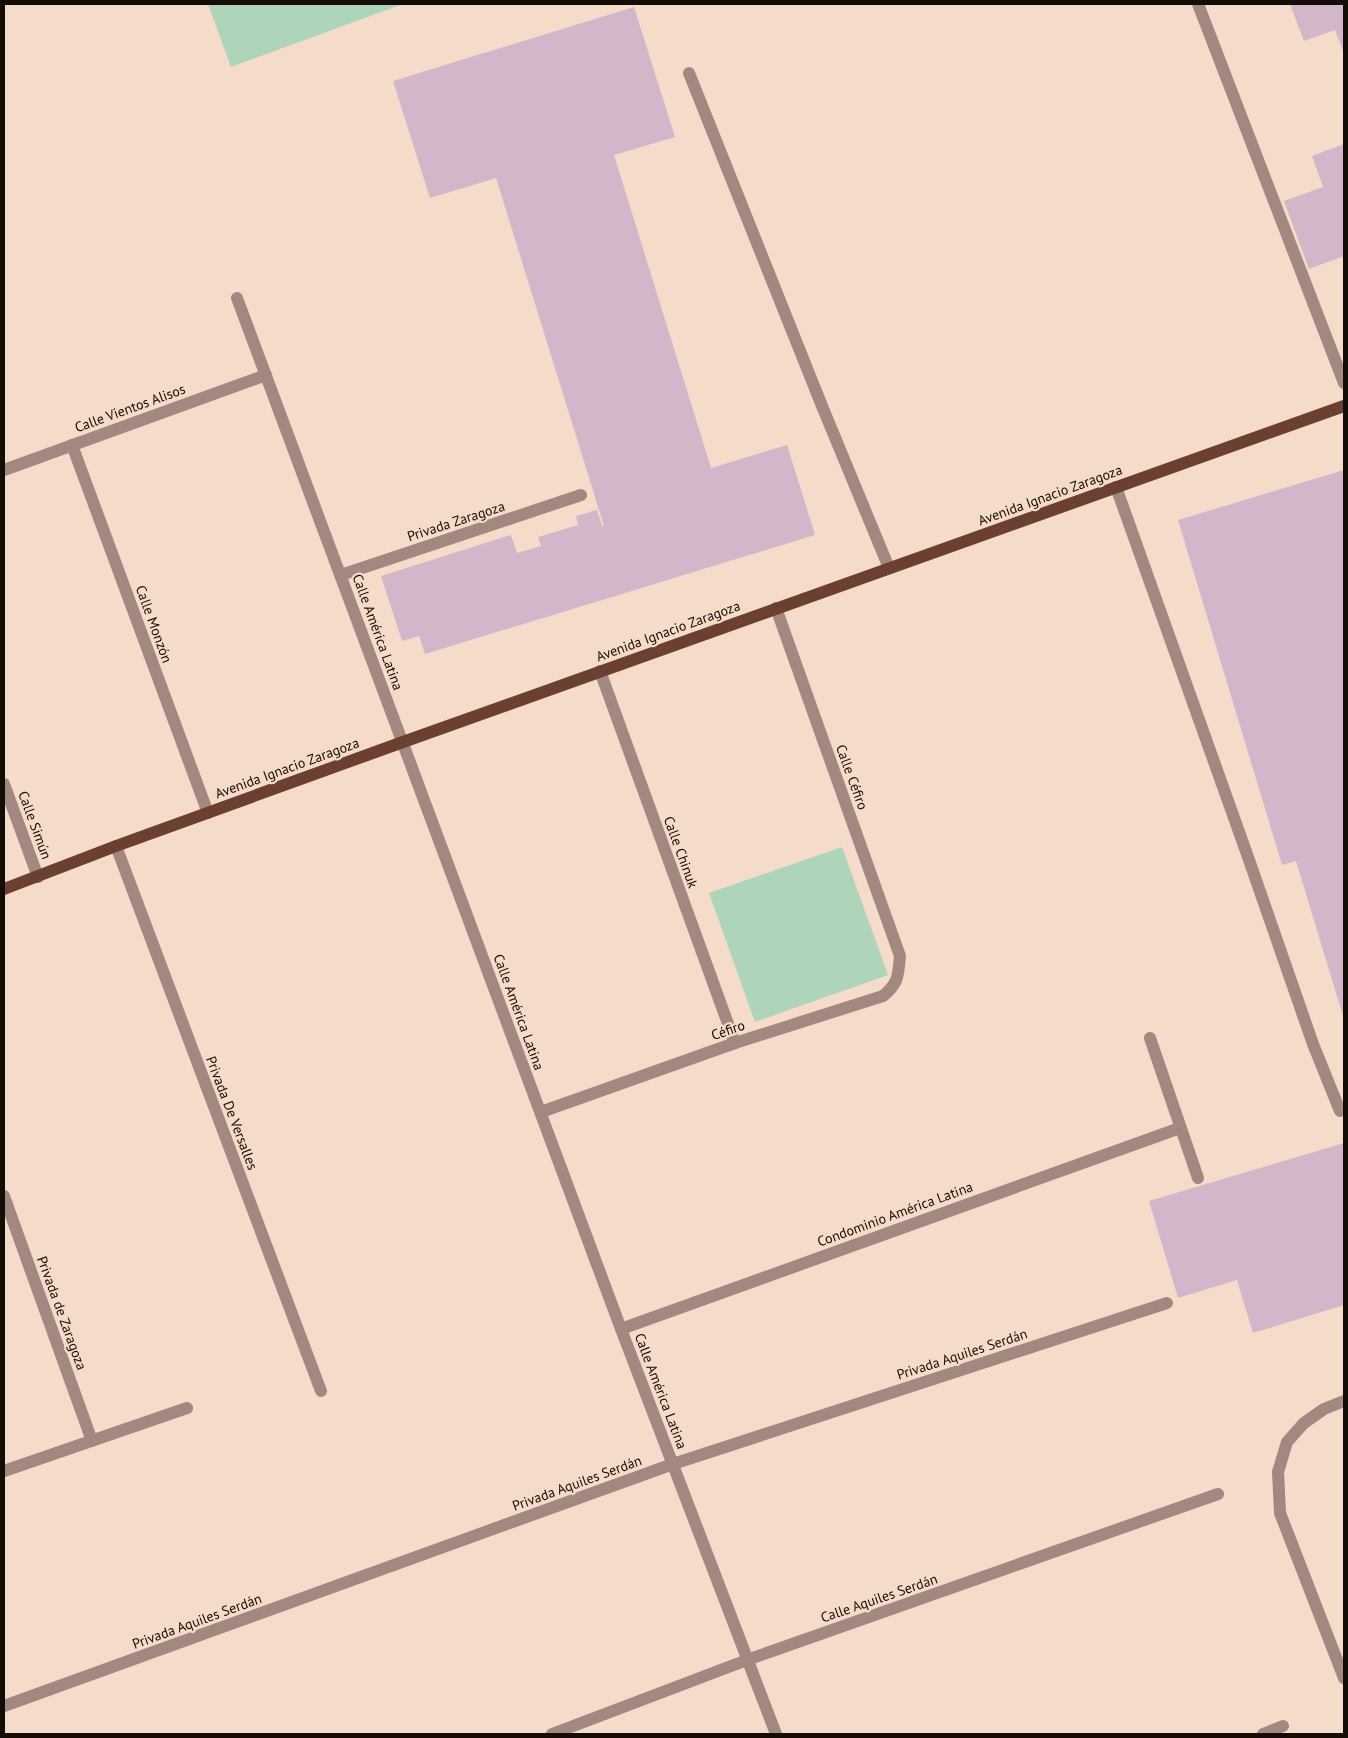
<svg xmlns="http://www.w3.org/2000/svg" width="1348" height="1738" viewBox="0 0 1348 1738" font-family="'PT Sans',sans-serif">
<rect width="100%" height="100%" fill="#f5dbc9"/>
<!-- green -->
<g fill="#aed5b9">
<polygon points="208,4 403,4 231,67"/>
<polygon points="842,847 888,975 755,1022 709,893"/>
</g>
<!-- building -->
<g fill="#d1b7c9">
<polygon points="1290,4 1344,4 1344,53 1335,30 1304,41"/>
<polygon points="634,7 675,137 614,155 711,468 787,445 815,535 425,654 419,636 402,641 381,576 511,535 517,553 541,546 538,537 578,525 576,516 597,510 602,526 604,526 496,178 430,198 393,81"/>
<polygon points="1344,144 1344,256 1309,269 1284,201 1323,187 1312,156"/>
<polygon points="1344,470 1344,1019 1296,861 1282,865 1178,520"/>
<polygon points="1344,1143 1344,1305 1253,1333 1237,1280 1178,1298 1149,1201"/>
</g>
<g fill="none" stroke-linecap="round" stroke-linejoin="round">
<!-- minor -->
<g stroke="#a28880" stroke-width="12">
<polyline points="1198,4 1344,383"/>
<polyline points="689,73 822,406 889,568"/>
<polyline points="237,298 621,1329 776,1734"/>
<polyline points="72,445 208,813"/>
<polyline points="4,470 266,375"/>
<polyline points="1116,487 1248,857 1313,1044 1340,1111"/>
<polyline points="341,575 581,495"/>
<polyline points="600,671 735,1043"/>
<polyline points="4,784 38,877"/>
<polyline points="116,846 321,1391"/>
<polyline points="1150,1038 1198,1178"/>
<path d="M 541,1112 L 735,1043 L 883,996 C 899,983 898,975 900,956 L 776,608"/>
<polyline points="4,1196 92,1441"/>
<polyline points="621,1329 1180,1128"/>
<polyline points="1344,1401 1324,1409 1304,1423 1287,1442 1278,1472 1280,1513 1344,1678"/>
<polyline points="4,1471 187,1408"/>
<polyline points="4,1706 673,1464 1167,1303"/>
<polyline points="552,1734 747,1660 1218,1494"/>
<polyline points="1263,1734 1283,1726"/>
</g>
<!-- major -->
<polyline stroke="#6b4033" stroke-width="12" points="4,889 116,846 403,742 1344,406"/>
</g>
<g text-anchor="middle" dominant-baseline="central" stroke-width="4.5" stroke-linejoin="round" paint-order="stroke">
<!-- street labels -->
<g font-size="14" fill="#140c06" stroke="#f5dbc9">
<text transform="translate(130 408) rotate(-20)">Calle Vientos Alisos</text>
<text transform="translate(1050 495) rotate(-20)">Avenida Ignacio Zaragoza</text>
<text transform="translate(456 521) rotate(-18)">Privada Zaragoza</text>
<text transform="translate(154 624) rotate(70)">Calle Monzón</text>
<text transform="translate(668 631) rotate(-20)">Avenida Ignacio Zaragoza</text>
<text transform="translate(378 632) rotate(70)">Calle América Latina</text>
<text transform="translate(287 768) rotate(-20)">Avenida Ignacio Zaragoza</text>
<text transform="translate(852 777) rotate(70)">Calle Céfiro</text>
<text transform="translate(35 825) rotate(70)">Calle Simún</text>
<text transform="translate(681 852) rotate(70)">Calle Chinuk</text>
<text transform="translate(519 1012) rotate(70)">Calle América Latina</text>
<text transform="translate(728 1030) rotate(-19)">Céfiro</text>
<text transform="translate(232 1113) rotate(69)">Privada De Versalles</text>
<text transform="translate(895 1214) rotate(-20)">Condominio América Latina</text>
<text transform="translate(62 1313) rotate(70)">Privada de Zaragoza</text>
<text transform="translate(962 1354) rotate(-18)">Privada Aquiles Serdán</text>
<text transform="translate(661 1391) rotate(69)">Calle América Latina</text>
<text transform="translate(577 1483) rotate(-20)">Privada Aquiles Serdán</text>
<text transform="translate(879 1598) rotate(-19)">Calle Aquiles Serdán</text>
<text transform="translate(197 1621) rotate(-20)">Privada Aquiles Serdán</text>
</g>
</g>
<!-- border -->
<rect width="1348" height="1738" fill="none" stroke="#140c06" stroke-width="10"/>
</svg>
